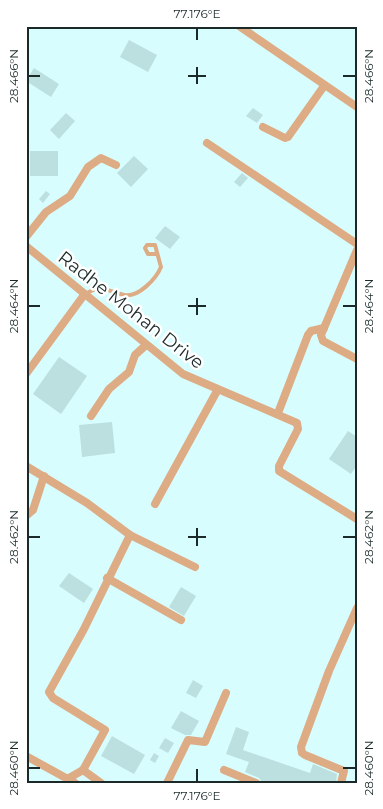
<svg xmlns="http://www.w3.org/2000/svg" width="383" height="809" viewBox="0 0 383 809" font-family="Montserrat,sans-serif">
<rect width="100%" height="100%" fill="#d8fdfe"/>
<!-- building -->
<g fill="#bce0e0">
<polygon points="129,40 157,55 148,72 120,57"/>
<polygon points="34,68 59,84 51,97 26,81"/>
<polygon points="253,108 263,115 257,123 246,116"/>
<polygon points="66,113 75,121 59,139 50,130"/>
<rect x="30" y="151" width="28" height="25"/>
<polygon points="134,156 148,169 131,187 117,173"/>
<polygon points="242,173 248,178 240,187 234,182"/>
<polygon points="46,191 50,194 43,203 39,199"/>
<polygon points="165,226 180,237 170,249 155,238"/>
<polygon points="59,357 87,376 61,414 33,394"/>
<polygon points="112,422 115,453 82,457 79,425"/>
<polygon points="348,431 357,437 357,465 351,474 329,459"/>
<polygon points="69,573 93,589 84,603 59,586"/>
<polygon points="181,587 196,596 184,616 169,607"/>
<polygon points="193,680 203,686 196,698 186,693"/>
<polygon points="181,711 199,721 191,735 185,735 171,728"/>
<polygon points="236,727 249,732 243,750 310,773 313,764 337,774 336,783 262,782 259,778 245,772 249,762 226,754"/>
<polygon points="112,736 145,755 134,774 101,756"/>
<polygon points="165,738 174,743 168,753 159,748"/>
<polygon points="154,753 159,756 155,763 150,760"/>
</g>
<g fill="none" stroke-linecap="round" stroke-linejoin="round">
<!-- lane -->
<path stroke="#ddac85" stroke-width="4" d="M 86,294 C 100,283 110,292 124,295 C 138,298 156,279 161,267 L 155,245 L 147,245 L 145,248 L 148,254 L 157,254"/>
<!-- street -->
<g stroke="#ddac85" stroke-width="8">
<polyline points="239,26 357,107"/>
<polyline points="263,127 285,138 288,137 324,86"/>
<polyline points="207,143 357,244"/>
<polyline points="26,237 46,212 70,196 88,167 101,158 116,165"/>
<polyline points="26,246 183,374 297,423 298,429 279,466 279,471 357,519"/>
<polyline points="357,250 321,335 323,341 357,359"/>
<polyline points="26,374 84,295"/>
<polyline points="278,413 308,335 311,331 324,328"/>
<polyline points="91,416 109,389 129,372 135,355 146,345"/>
<polyline points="26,466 87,503 130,535 84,629 49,692 53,698 105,730 83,770"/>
<polyline points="155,504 217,391"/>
<polyline points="26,516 33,510 44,476"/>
<polyline points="130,535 195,567"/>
<polyline points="107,578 181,620"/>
<polyline points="26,756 75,783"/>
<polyline points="224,770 256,783"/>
<polyline points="69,778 83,770 101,783"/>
<polyline points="167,783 188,740 205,742 226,693"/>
<polyline points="341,783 344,771 305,755 302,753 301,747 329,671 357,608"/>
</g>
</g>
<!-- ticks -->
<path fill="none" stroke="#1b2929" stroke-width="2" d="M 197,28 L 197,40M 197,67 L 197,84M 28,76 L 40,76M 188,76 L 206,76M 343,76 L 356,76M 197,298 L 197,315M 28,306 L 40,306M 188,306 L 206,306M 343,306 L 356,306M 197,528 L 197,546M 28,537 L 40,537M 188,537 L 206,537M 343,537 L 356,537M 28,768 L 40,768M 343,768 L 356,768M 197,769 L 197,782"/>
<g text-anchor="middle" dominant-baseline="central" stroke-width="5" stroke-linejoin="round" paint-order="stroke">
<!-- street labels -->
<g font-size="18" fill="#1b2929" stroke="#fff">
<text transform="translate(131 310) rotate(38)">Radhe Mohan Drive</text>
</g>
</g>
<!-- border -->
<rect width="383" height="809" fill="none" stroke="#ffffff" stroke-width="55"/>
<rect x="28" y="28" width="328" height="754" fill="none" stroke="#1b2929" stroke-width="2"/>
<g font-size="12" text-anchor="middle" fill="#1b2929">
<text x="197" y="18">77.176°E</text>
<text transform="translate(14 76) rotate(-90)" y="4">28.466°N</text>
<text transform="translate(369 76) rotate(-90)" y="4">28.466°N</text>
<text transform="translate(14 306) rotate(-90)" y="4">28.464°N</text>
<text transform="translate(369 306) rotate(-90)" y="4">28.464°N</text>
<text transform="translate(14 537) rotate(-90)" y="4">28.462°N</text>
<text transform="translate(369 537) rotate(-90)" y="4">28.462°N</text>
<text transform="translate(14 768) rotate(-90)" y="4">28.460°N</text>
<text transform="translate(369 768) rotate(-90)" y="4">28.460°N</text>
<text x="197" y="800">77.176°E</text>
</g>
</svg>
